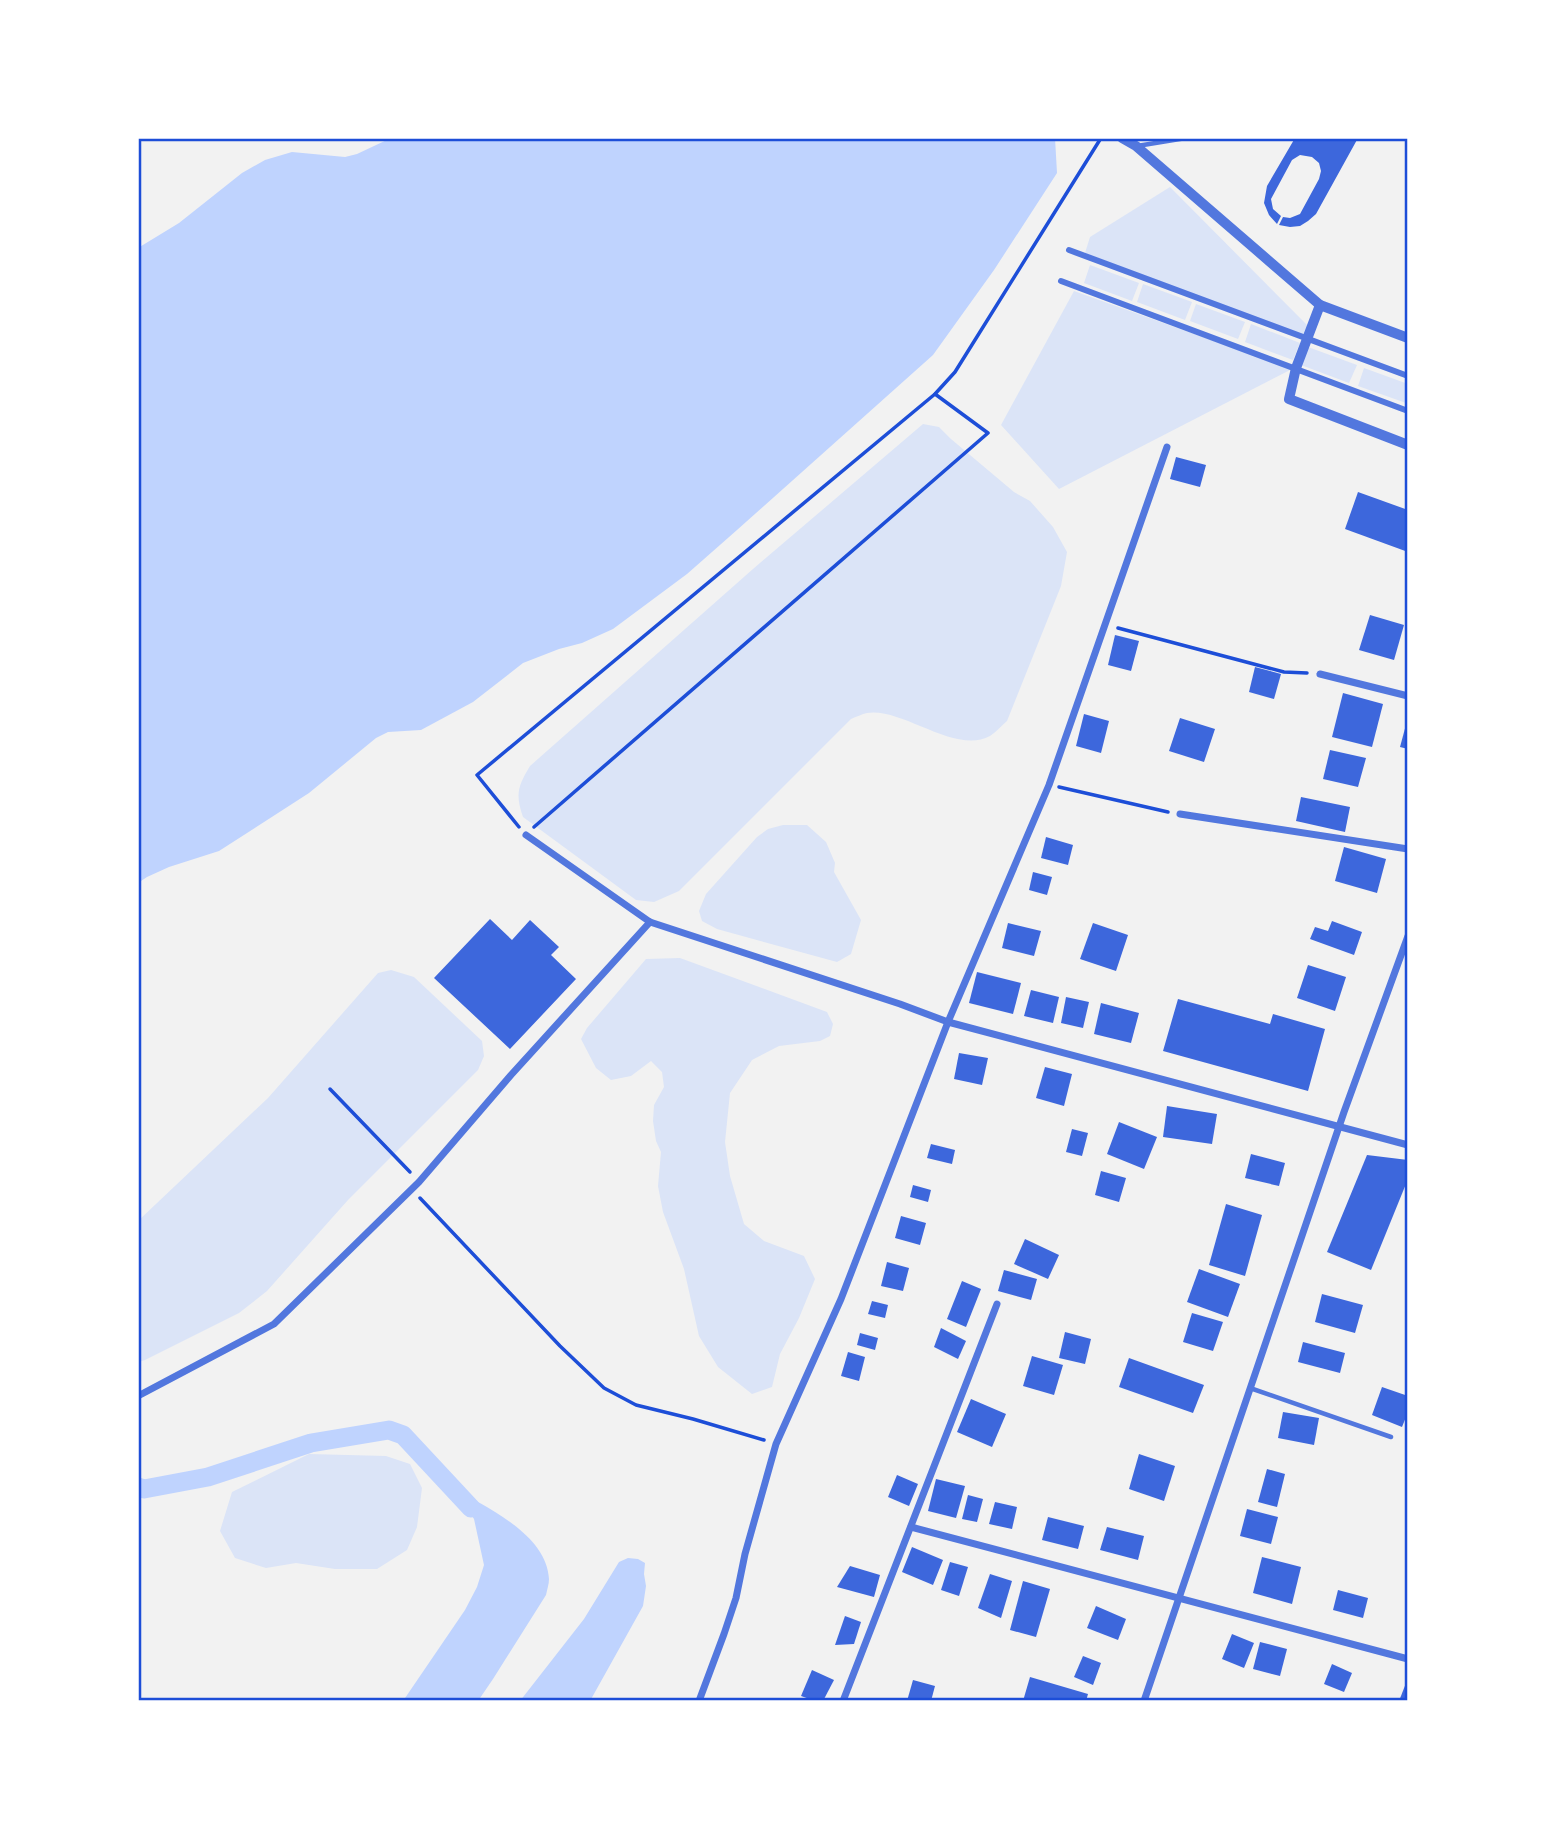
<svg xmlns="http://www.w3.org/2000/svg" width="1546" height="1839" viewBox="0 0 1546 1839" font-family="'Noto Sans',sans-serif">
<rect width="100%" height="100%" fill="#f2f2f2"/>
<!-- green -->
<g fill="#dbe4f7">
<polygon points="1170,187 1309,327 1305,336 1085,253 1090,237"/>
<polygon points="1090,265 1139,283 1132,301 1084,283"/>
<polygon points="1143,284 1192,302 1185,320 1137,302"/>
<polygon points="1074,291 1292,369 1059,489 1001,425"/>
<polygon points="1196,304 1245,322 1238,339 1190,321"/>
<polygon points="1251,324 1300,343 1293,360 1245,342"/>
<polygon points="1308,347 1357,365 1349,383 1301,365"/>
<polygon points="1364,368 1408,384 1408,399 1406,403 1358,386"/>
<path d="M 923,424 L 939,427 L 951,439 L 1014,492 L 1030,501 L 1053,527 L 1067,552 L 1061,586 L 1007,721 C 1001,726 996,732 990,736 C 955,755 902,707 867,713 C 862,714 856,717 851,719 L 679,891 L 654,902 L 636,900 L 523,817 C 515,794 518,786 530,766 L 753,569 Z"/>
<polygon points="783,825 807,825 826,842 835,863 834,872 861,920 851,954 837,962 717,929 702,921 699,911 706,894 757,837 768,829"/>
<polygon points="680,958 827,1012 833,1024 830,1036 820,1041 779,1046 752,1060 730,1093 725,1142 730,1176 744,1224 764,1241 804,1256 815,1279 799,1318 780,1354 772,1387 752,1394 718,1367 699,1336 684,1269 663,1212 658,1186 661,1152 656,1141 653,1121 654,1105 664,1087 662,1072 651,1061 631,1076 611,1080 596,1068 581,1039 587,1028 646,959"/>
<polygon points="391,970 414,977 482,1041 484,1056 478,1070 348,1200 267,1291 239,1313 145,1360 138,1362 138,1221 268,1098 378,973"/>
<polygon points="309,1454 386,1456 410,1464 422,1488 417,1527 407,1550 377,1569 335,1569 296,1563 266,1568 235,1558 220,1531 232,1492"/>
</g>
<!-- water -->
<g fill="#bfd3fe">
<polygon points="391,138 1055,138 1057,173 994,270 933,355 737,530 687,574 613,629 582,643 559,649 523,663 473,702 421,730 388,732 376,738 309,793 219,851 169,867 147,877 138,883 138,248 179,223 242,173 265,160 292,152 345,157 357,154"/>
<path d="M 454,1489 C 487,1507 547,1535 549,1579 C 549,1584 547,1590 546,1595 L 493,1679 L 478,1701 L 403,1701 L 465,1610 L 477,1587 L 484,1565 L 474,1519 Z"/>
<polygon points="628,1558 638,1559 645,1563 644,1574 646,1586 643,1606 590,1701 520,1701 584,1619 619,1562"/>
</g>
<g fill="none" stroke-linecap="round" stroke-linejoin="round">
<!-- canal -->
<polyline stroke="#bfd3fe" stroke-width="19" points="138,1487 144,1489 208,1477 311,1443 389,1430 403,1435 471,1508"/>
</g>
<!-- building -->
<g fill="#3d67dc">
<polygon points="1295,138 1358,138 1316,214 1308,221 1300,226 1290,227 1279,225 1283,217 1290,218 1300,214 1319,179 1321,171 1319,163 1312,157 1300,155 1292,160 1271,199 1273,209 1281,216 1277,224 1269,215 1264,203 1267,186"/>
<polygon points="1176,457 1206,465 1200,487 1170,479"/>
<polygon points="1358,492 1408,510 1408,552 1345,529"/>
<polygon points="1370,615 1404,625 1394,660 1359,650"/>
<polygon points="1115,635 1139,641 1131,671 1108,665"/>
<polygon points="1255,667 1281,674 1274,699 1249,692"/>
<polygon points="1343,693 1383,704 1372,747 1332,737"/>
<polygon points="1084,714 1109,721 1101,753 1076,746"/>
<polygon points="1180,718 1215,729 1204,762 1169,751"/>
<polygon points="1407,721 1408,721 1408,749 1400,747"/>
<polygon points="1330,750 1366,758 1358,787 1323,779"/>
<polygon points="1301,797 1350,807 1345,832 1296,821"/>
<polygon points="1046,837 1073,845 1068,865 1041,858"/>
<polygon points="1344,847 1386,859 1377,893 1335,881"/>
<polygon points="1033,872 1052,877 1047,895 1029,890"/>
<polygon points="490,919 512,940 530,920 559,947 551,955 576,979 510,1049 434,978"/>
<polygon points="1332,921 1362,932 1354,955 1310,939 1315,927 1328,931"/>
<polygon points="1008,923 1041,931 1034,956 1002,948"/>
<polygon points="1093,923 1128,935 1116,971 1080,959"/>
<polygon points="1308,965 1346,977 1335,1011 1297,998"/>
<polygon points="977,972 1021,983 1013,1014 969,1003"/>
<polygon points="1031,990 1059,997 1053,1023 1024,1016"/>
<polygon points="1066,997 1089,1002 1083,1028 1061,1023"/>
<polygon points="1178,999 1270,1024 1273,1014 1325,1029 1308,1091 1163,1051"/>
<polygon points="1101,1003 1139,1013 1131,1043 1094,1034"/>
<polygon points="959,1053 988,1058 982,1085 954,1079"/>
<polygon points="1045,1067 1072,1074 1064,1106 1036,1098"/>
<polygon points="1167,1106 1217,1114 1212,1144 1163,1137"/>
<polygon points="1119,1122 1157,1137 1144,1169 1107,1154"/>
<polygon points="1072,1129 1088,1133 1082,1156 1066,1152"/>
<polygon points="931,1144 955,1150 952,1164 927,1158"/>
<polygon points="1251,1154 1285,1163 1279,1186 1245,1178"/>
<polygon points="1367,1155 1408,1160 1408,1179 1371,1270 1327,1252"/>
<polygon points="1101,1171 1126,1178 1119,1202 1095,1195"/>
<polygon points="913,1185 931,1190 928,1202 910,1197"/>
<polygon points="1226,1204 1262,1215 1245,1276 1209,1265"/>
<polygon points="901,1216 926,1223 920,1245 895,1238"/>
<polygon points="1025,1239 1059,1255 1048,1279 1014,1264"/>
<polygon points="887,1262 909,1268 903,1291 881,1286"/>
<polygon points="1199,1269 1240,1284 1228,1317 1187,1302"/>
<polygon points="1004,1270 1037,1279 1031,1300 998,1291"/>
<polygon points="962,1281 981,1289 966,1327 947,1319"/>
<polygon points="1322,1294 1363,1305 1355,1333 1315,1322"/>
<polygon points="872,1301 888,1305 885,1318 868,1314"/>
<polygon points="1192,1313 1223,1322 1213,1351 1183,1342"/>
<polygon points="941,1328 966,1341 958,1359 934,1347"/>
<polygon points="1065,1332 1091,1339 1085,1364 1059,1358"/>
<polygon points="860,1333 878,1338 875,1350 857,1345"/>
<polygon points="1303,1342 1345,1353 1340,1373 1298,1362"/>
<polygon points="848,1352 865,1357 859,1381 841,1376"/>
<polygon points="1032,1356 1063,1365 1054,1395 1023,1386"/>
<polygon points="1129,1358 1204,1385 1193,1413 1119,1387"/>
<polygon points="1382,1387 1408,1396 1408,1412 1402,1427 1372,1415"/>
<polygon points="971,1399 1006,1414 992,1447 957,1432"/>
<polygon points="1283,1412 1319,1418 1314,1445 1278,1438"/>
<polygon points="1139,1454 1175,1466 1164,1501 1129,1489"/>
<polygon points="1267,1469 1285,1474 1277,1507 1258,1502"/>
<polygon points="897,1475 918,1484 909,1506 888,1497"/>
<polygon points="936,1479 965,1486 956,1518 928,1511"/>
<polygon points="968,1495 983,1499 977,1522 962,1519"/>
<polygon points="995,1502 1017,1507 1012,1529 989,1524"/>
<polygon points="1247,1509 1278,1517 1271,1544 1240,1536"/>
<polygon points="1048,1517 1084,1526 1078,1549 1042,1540"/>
<polygon points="1107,1527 1144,1536 1138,1560 1100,1550"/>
<polygon points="912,1547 943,1560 933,1585 902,1572"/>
<polygon points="1262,1557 1301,1567 1292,1604 1253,1593"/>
<polygon points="950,1562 968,1567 959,1596 941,1590"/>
<polygon points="850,1566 880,1575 874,1597 837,1587"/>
<polygon points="990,1574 1012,1581 1001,1618 978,1608"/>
<polygon points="1023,1581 1050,1589 1036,1637 1010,1630"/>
<polygon points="1338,1590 1368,1598 1363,1618 1333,1610"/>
<polygon points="1096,1606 1126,1619 1118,1640 1087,1628"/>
<polygon points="845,1616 861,1622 854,1644 835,1645"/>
<polygon points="1232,1634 1254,1643 1244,1668 1222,1659"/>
<polygon points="1260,1642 1287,1649 1280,1676 1253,1669"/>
<polygon points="1083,1656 1101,1663 1093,1685 1074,1677"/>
<polygon points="1332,1664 1352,1673 1344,1692 1324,1684"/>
<polygon points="812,1670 834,1680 823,1701 815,1701 801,1696"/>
<polygon points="1030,1677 1088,1694 1086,1701 1023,1701"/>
<polygon points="1408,1678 1408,1701 1399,1701"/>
<polygon points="913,1680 935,1686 931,1701 907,1701"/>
</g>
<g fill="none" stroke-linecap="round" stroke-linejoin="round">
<!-- path -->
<g stroke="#1d4ed8" stroke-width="3.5">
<polyline points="1118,628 1284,672 1307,673"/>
<polyline points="1059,787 1168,812"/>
<polyline points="519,827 477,775 935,394 955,372 1101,138"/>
<polyline points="534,827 988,433 935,394"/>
<polyline points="330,1089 410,1172"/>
<polyline points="420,1198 560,1346 604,1388 636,1405 693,1419 764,1440"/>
</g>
<!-- service -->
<g stroke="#5277de" stroke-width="4.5">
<polyline points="1137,146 1186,138"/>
<polyline points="1250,1388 1391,1437"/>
</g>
<!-- pedestrian -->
<g stroke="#5277de" stroke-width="6">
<polyline points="1069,250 1408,376"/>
<polyline points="1061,281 1408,411"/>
</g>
<!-- minor -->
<g stroke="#5277de" stroke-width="7">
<polyline points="1320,674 1408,696"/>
<polyline points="1180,814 1408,849"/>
<polyline points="526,835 650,922 900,1004 948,1022 1408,1145"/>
<polyline points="138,1396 274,1324 419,1182 511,1075 650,922"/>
<polyline points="911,1527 1408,1659"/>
<polyline points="699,1701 724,1634 736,1598 745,1554 776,1444 841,1299 948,1022 1049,785 1167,447"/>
<polyline points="843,1701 997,1304"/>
<polyline points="1144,1701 1344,1112 1408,936"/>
</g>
<!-- tertiary -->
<g stroke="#5277de" stroke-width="10">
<polyline points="1122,138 1136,146 1320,305 1408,338"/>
<polyline points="1320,305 1296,368 1289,399 1408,445"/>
</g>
</g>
<!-- border -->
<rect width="1546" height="1839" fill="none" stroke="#ffffff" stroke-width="280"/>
<rect x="140" y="140" width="1266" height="1559" fill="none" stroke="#1d4ed8" stroke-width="2.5"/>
</svg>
